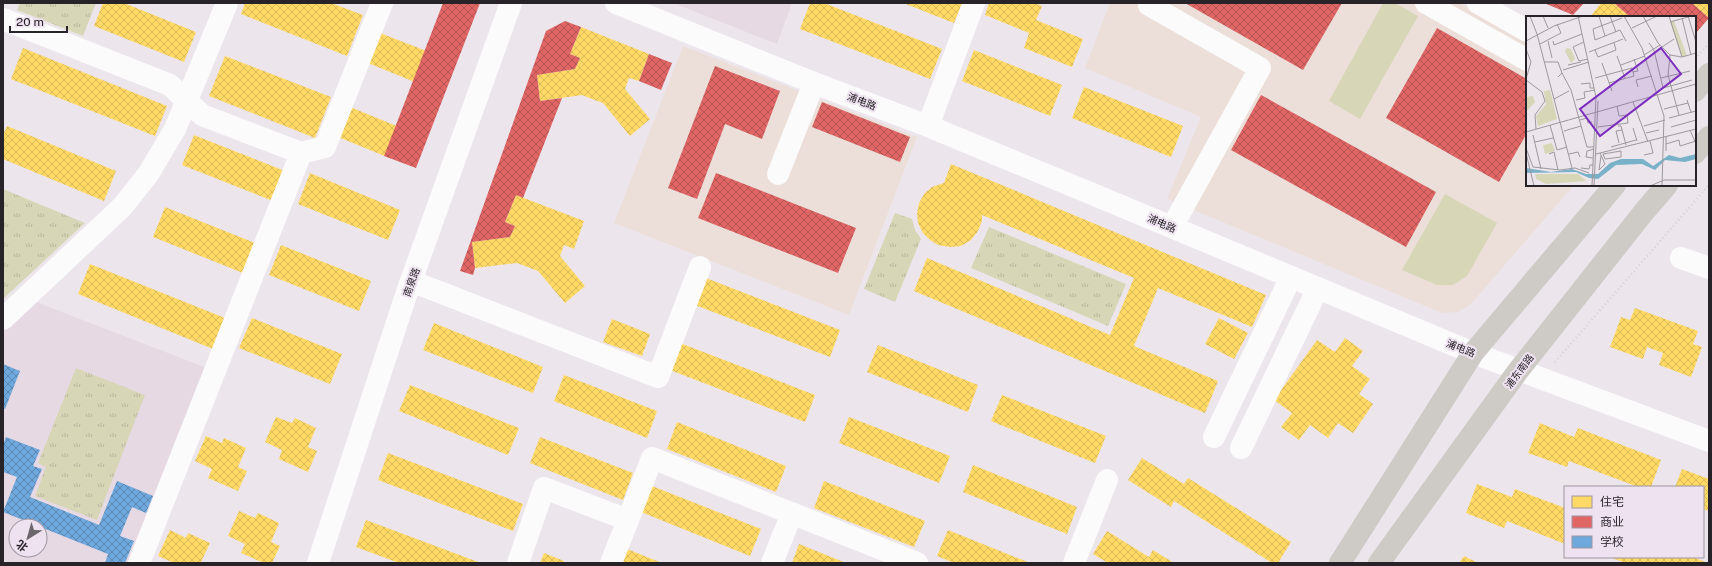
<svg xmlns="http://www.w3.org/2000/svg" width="1712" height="566" viewBox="0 0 1712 566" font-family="'Public Sans','Noto Sans SC',sans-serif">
<defs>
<pattern id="park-tufts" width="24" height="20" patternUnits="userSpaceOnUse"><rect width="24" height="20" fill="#d7d6b7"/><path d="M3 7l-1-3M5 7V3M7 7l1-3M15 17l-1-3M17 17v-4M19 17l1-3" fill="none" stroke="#b9b79d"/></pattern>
<pattern id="homes-cross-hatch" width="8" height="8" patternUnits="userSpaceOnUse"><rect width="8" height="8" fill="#ffd966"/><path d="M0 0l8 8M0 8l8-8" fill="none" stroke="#dbba58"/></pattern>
<pattern id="shops-cross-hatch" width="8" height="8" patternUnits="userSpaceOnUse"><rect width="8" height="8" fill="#e06666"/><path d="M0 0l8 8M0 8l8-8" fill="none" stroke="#b65454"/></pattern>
<pattern id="schools-cross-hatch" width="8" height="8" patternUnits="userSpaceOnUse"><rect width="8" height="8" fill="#6fa8dc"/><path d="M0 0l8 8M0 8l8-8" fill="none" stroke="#5b88b2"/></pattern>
</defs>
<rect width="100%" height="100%" fill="#ece6ec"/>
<!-- commercial -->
<g fill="#ecdfd9">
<polygon points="1110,3 1460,3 1527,41 1527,185 1574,185 1471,304 1458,312 1442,313 1167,199 1201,117 1085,68"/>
<polygon points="683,46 917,137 849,315 614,223"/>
</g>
<!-- education -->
<g fill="#e7d9e4" fill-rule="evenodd">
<polygon points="673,3 792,3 777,44"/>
<path d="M 36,302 L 220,373 L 145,563 L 11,563 L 3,560 L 3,332 ZM 16,526 L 40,526 L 40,550 L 16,550 Z"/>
</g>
<!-- grass -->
<g fill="#d7d6b7">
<polygon points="1383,3 1395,3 1418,16 1360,119 1329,101"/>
<polygon points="1445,194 1497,223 1467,276 1453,285 1437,285 1402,270"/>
</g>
<!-- park -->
<g fill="url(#park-tufts)">
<polygon points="20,3 96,3 83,36 17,10"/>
<polygon points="3,189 85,223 3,299"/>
<polygon points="895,213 912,219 915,230 921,239 895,302 864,289"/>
<polygon points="989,227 1126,284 1108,326 971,268"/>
<polygon points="76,368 145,395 97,520 35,496 46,467 38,463"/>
</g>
<!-- homes -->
<g fill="url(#homes-cross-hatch)">
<polygon points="103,3 124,3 196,32 184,62 94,26"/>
<polygon points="245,3 331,3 363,15 347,56 241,14"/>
<polygon points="439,3 453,3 451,8"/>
<polygon points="810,3 824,3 942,49 930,79 800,29"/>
<polygon points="903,3 962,3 954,23"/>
<polygon points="989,3 1035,3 1042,6 1036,20 1083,39 1072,67 1024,48 1029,33 985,15"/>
<polygon points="1601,3 1614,3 1630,17 1590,17"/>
<polygon points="1692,3 1709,3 1709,18"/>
<polygon points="581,27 649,54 639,81 629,78 625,89 650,119 630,136 603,103 592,99 582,95 540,101 537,75 575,69 580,58 570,54"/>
<polygon points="380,33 434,54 422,85 368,63"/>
<polygon points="23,48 167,106 155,136 11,79"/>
<polygon points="974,50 1062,85 1050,116 962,81"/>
<polygon points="225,56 331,97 315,138 209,96"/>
<polygon points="1084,87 1183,126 1171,157 1072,118"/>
<polygon points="350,107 404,129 392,159 338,137"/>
<polygon points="7,126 116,171 104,201 3,159 3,135"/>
<polygon points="194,135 285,171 273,201 182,165"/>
<polygon points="951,164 1266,295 1252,327 1158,288 1134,346 1218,381 1205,413 914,291 927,258 1110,335 1134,278 982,215 982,221 978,231 971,240 961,246 950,247 938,245 930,240 923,233 918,223 917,213 919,203 924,194 932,187 944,183"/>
<polygon points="310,173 400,210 388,240 298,204"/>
<polygon points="516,195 584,221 574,249 564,245 560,256 585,286 565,303 538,271 517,263 475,268 472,242 510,237 515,226 505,222"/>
<polygon points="165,207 255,243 243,273 153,237"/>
<polygon points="281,245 371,281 359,311 269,275"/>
<polygon points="90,264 225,318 213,349 78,294"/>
<polygon points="706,278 840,330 830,357 695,305"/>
<polygon points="1635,308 1698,331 1693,344 1702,347 1691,377 1659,365 1663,353 1647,347 1643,359 1610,347 1621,317 1630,320"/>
<polygon points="252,318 342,354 330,384 239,348"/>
<polygon points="1219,318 1248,333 1234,359 1205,344"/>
<polygon points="612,319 650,334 642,356 603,342"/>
<polygon points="434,323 543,367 533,393 423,350"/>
<polygon points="1345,338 1363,351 1352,366 1370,379 1359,394 1373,404 1353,433 1338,423 1328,438 1310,425 1299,440 1281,427 1292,413 1274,400 1317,340 1335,352"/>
<polygon points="680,343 815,395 805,422 670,370"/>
<polygon points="878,345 978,385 968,412 867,372"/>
<polygon points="564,375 657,411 647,438 554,401"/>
<polygon points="410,385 519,428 508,455 399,411"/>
<polygon points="1002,395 1106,436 1095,463 991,421"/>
<polygon points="276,417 292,423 295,418 316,428 308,447 317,451 308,472 279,459 282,450 265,442"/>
<polygon points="849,417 950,456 939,483 839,443"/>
<polygon points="677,422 786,466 776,492 667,449"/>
<polygon points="1540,423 1574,437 1578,428 1661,460 1651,487 1638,487 1569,461 1567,467 1528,453"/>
<polygon points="206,436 222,443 224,438 246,448 238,467 247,471 238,491 208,478 212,469 195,461"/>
<polygon points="540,437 633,473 623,500 530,463"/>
<polygon points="388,453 523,504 513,531 378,480"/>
<polygon points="1142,458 1184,484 1188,478 1291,542 1278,563 1272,563 1174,501 1171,507 1128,480"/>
<polygon points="973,465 1077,507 1067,534 963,492"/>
<polygon points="1682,469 1709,479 1709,511 1703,509 1703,487 1675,487"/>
<polygon points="824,481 925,521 914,547 814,508"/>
<polygon points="1477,484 1512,497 1515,489 1565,508 1565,544 1507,521 1504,528 1466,513"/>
<polygon points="652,486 761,529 750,556 641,512"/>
<polygon points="239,511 255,518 258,513 279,523 271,542 280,546 272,563 264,563 241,553 245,544 228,536"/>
<polygon points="366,520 481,563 399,563 356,547"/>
<polygon points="170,530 186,538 188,533 210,543 201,562 204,563 174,563 158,556"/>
<polygon points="948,530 1030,563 954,563 937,556"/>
<polygon points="1107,531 1149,557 1153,550 1174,563 1108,563 1093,554"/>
<polygon points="799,544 846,563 792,563"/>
<polygon points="627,549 662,563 621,563"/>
<polygon points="544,553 564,561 563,563 540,563"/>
<polygon points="1464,556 1478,563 1459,563"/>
<polygon points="1610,557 1693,557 1708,563 1625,563"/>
</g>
<!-- shops -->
<g fill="url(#shops-cross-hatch)">
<polygon points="443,3 480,3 416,168 384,156"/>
<polygon points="1185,3 1342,3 1303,70"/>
<polygon points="1544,3 1584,3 1573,15"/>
<polygon points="1614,3 1692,3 1709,18 1695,34 1695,17 1630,17"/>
<polygon points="565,21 581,27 570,54 580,58 575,69 537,75 540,101 562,98 523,198 516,195 505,222 515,226 510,237 472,242 475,268 473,275 460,271 546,31"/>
<polygon points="1437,28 1527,79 1527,133 1499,182 1386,118"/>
<polygon points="649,54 672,63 661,90 639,81"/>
<polygon points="715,66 780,91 762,139 725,124 697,199 668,188"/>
<polygon points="1261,95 1436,192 1406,247 1231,150"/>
<polygon points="822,102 910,137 900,162 812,127"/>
<polygon points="716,173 856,228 838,273 698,218"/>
</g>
<!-- schools -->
<g fill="url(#schools-cross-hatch)">
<polygon points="3,364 20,371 5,409 3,408"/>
<polygon points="6,437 40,450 33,466 42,469 30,497 99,525 117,481 153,496 146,513 132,507 120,536 134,541 125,563 105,563 108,554 3,512 17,477 3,472 3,445"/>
</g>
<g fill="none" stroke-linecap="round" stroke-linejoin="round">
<!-- path -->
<g stroke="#d3d2d4" stroke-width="2.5" stroke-dasharray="1 3" stroke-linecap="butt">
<polyline points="1698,56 1709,43"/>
<polyline points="1555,362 1709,185"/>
</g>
<!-- minor -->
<g stroke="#fcfbfc" stroke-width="22">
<polyline points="616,3 814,83 928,126 1090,193 1473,353 1709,441"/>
<polyline points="1149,3 1149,5 1260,68 1172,227"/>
<polyline points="1426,3 1527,60"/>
<polyline points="1478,3 1527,31"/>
<polyline points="3,19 170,85 202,115 301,153 325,147 382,3"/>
<polyline points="928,126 974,3"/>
<polyline points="778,174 814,83"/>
<polyline points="1681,258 1709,268"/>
<polyline points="411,281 658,377 700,267"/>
<polyline points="3,319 123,206 149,173 175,129 227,3"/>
<polyline points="1214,437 1291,277"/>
<polyline points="1241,448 1318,288"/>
<polyline points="628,520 652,458 917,563"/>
<polyline points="139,563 301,153"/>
<polyline points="318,563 407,292 511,3"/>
<polyline points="518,563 544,488 628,520 611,563"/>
<polyline points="772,563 792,513"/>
<polyline points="1074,563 1107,480"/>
</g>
<!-- major -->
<g stroke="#cecbc7" stroke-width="22">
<polyline points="1695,91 1709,74"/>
<polyline points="1695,153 1709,137"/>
<polyline points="1340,563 1473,353 1615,185"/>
<polyline points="1379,563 1518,371 1643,213 1667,185"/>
</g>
</g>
<g text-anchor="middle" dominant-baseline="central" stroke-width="4" stroke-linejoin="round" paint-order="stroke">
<!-- street labels -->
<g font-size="10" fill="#272328" stroke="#eee2f0">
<text transform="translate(862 101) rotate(21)">浦电路</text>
<text transform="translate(1162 223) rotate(23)">浦电路</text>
<text transform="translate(411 282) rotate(-70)">南泉路</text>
<text transform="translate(1461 348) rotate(22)">浦电路</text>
<text transform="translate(1519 371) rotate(-53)">浦东南路</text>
</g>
</g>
<!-- overview -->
<g transform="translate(1526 16)">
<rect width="170" height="170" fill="#ece6ec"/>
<path d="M 41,32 L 45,33 L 49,43 L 45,47 L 39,35 ZM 7,80 L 9,86 L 0,96 L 0,81 Z" fill="#d7d6b7"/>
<path d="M 148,5 L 161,40 L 156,41 L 144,6 ZM 26,127 L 29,135 L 19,138 L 17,129 ZM 9,158 L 52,158 L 61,165 L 20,168 L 10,163 Z" fill="#d7d6b7"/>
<path d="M 24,74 L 31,103 L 12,110 L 10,100 L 20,88 L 18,75 Z" fill="#d7d6b7"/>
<path d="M 170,138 L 170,143 L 159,146 L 139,144 L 129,154 L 116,148 L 90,149 L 72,163 L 63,162 L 50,156 L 0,157 L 0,152 L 25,156 L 46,153 L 60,158 L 72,158 L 84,147 L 95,143 L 117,143 L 127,150 L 143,139 L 154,142 Z" fill="#79b1c8"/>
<path fill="none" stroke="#9d989e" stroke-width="1" d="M 4,0 L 11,18 L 46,152M 17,0 L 22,12M 52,0 L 70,81 L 66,170M 73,0 L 79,20M 84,0 L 90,16M 98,0 L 116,32 L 138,100 L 136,170M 117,0 L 132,27 L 144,39 L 156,41 L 170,37M 143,0 L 156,41M 162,0 L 170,26M 96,2 L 67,13 L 69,24 L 94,14 L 100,25M 156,2 L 165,39M 144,6 L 162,1M 106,12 L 131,0M 0,25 L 28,10 L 57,0M 22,25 L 26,42M 27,25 L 28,29 L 56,18M 58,26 L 47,31 L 53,45 L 62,43M 123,27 L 128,34 L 137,72 L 166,64M 14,28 L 35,17 L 31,8M 136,31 L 148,23M 0,33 L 5,46 L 0,63M 69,34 L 72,41 L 90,34 L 88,27M 63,36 L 97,23M 118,39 L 134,29M 144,39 L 142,59 L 153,99M 91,40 L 99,62M 18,46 L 32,46 L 36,57 L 32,61M 76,47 L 86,75M 42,49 L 55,46M 95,49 L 119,40M 37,54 L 63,46M 36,57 L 45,74 L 61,131 L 68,131M 69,62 L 106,52 L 107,56 L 112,55 L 108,43M 135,62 L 164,55M 0,64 L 16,76 L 19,85 L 9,99 L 10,113M 83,67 L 108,60 L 107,56M 55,68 L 64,67 L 64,72 L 68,72M 112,71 L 110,64 L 126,60M 28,83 L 43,75M 50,84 L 59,82 L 58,76 L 69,74M 161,84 L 165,96M 107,86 L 122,126M 138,93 L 162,87M 143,102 L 170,95M 54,104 L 61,102 L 62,107 L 66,106M 24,109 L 31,134 L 41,131M 92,110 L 95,110 L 100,129M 118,110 L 139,104M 72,111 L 102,107 L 101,99 L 93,100 L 91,90M 145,111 L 170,104M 107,112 L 111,125M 164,114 L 170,128M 38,115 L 55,110M 0,116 L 170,68M 120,117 L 133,114M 7,119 L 15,153M 9,126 L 27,122M 93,127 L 90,115 L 96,114M 140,128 L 153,124 L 154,130 L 170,125M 85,131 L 110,124M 0,132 L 7,151 L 34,154 L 49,152 L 63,157M 95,135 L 95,141 L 79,143 L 77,138 ZM 140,135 L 140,121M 0,137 L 8,170M 74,137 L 79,148 L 73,154 L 75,140M 23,138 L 28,136 L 32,154M 43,138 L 52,136 L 54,141M 70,138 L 170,113M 118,139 L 127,137 L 124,125M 67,142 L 60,141 L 61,135 L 68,133M 55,152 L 63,153 L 64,149 L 67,149M 68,170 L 72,85M 124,170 L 138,164 L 170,164"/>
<path fill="#7b2cbf" fill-opacity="0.15" stroke="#7b2cbf" stroke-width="2" d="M 135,32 L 155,58 L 74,120 L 54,93 Z"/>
<rect width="170" height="170" fill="none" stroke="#272328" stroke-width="2"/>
</g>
<!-- border -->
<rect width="1712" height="566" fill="none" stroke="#272328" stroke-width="8"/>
<!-- legend -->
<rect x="1564" y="486" width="140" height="72" fill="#eee2f0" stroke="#9e96a0"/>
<rect x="1572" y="496" width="20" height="12" fill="#ffd966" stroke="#9e96a0"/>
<text x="1600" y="506" font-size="12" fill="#272328">住宅</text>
<rect x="1572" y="516" width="20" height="12" fill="#e06666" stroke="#9e96a0"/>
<text x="1600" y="526" font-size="12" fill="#272328">商业</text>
<rect x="1572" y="536" width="20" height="12" fill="#6fa8dc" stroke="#9e96a0"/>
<text x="1600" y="546" font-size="12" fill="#272328">学校</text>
<!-- north arrow -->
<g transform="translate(28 538) rotate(217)"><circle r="19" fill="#eee2f0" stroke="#9e96a0"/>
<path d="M0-3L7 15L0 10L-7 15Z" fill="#6c676d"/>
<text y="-6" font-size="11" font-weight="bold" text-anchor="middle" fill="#272328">北</text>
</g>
<!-- scale -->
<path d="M10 26v6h57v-6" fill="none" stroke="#272328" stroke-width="2"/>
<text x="16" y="26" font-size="12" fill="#272328" stroke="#eee2f0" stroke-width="3" paint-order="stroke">20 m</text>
</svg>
